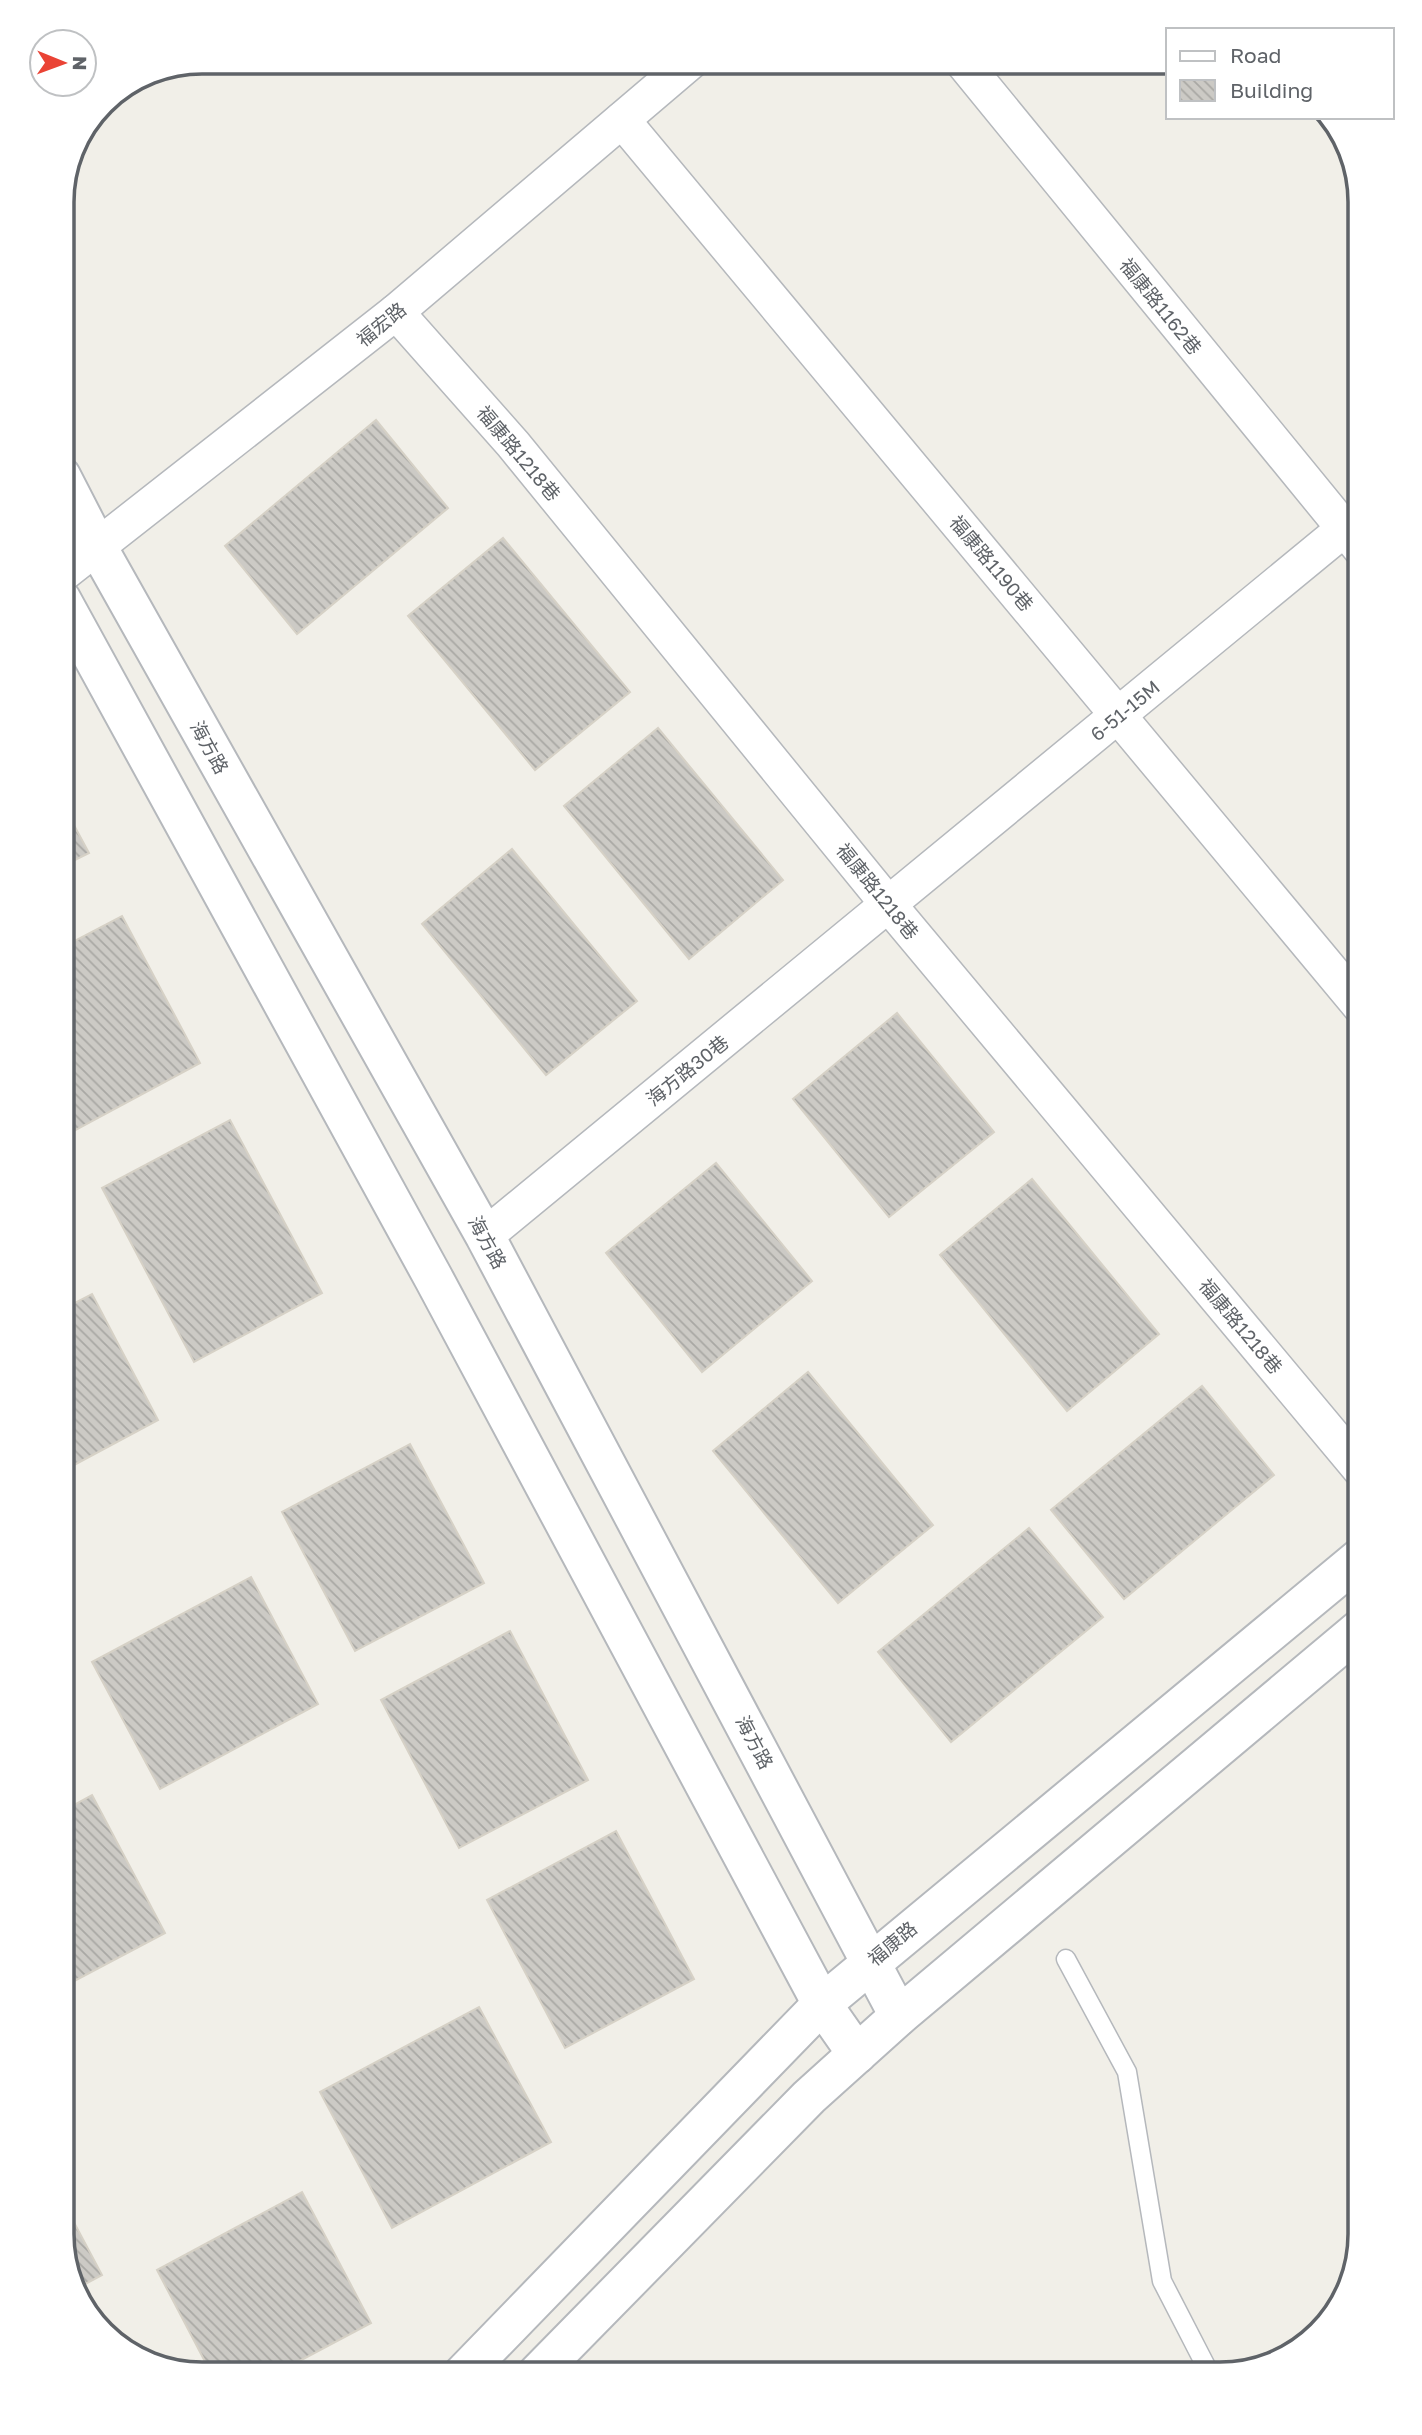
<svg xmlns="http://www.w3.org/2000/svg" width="1422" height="2435" viewBox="0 0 1422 2435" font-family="'Golos Text','Noto Sans TC',sans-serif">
<defs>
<pattern id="building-back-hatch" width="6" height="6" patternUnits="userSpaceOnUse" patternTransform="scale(1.75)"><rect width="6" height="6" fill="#cccac5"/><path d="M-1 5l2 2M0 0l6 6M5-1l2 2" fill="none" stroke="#a9a8a4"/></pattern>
</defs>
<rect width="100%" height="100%" fill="#f1efe8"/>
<!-- building -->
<g fill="url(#building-back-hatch)" stroke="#d6d1c6" stroke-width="2">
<polygon points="376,420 448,508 297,634 225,546"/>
<polygon points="503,538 630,692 535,770 408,616"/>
<polygon points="658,728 783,880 689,959 564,806"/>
<polygon points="61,801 89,853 61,867"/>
<polygon points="512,849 637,1001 546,1075 422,924"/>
<polygon points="122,916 200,1063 72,1132 61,1111 61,948"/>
<polygon points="897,1013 994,1132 889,1217 793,1099"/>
<polygon points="230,1120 322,1293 194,1362 102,1188"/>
<polygon points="716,1163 812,1281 702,1372 606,1253"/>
<polygon points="1032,1179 1159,1334 1067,1411 940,1255"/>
<polygon points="92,1294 158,1420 61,1472 61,1310"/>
<polygon points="808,1372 933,1525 838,1603 713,1451"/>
<polygon points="1202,1386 1274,1475 1124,1599 1051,1510"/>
<polygon points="410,1444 484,1583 355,1651 282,1512"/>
<polygon points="1029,1528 1103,1617 951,1742 878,1652"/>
<polygon points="251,1577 318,1704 160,1789 92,1662"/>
<polygon points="510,1631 588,1780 459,1848 381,1700"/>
<polygon points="92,1795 165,1933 61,1988 61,1812"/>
<polygon points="616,1831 694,1979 565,2048 487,1900"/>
<polygon points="479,2007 551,2142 392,2228 320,2092"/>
<polygon points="302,2192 371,2323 277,2373 211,2373 157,2270"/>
<polygon points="61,2198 102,2275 74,2290 61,2234"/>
<polygon points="134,2346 139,2356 124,2351"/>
</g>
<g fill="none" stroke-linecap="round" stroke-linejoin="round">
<defs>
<polyline id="service" points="1066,1959 1127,2072 1162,2281 1210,2374"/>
<g id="minor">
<polyline points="962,61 1361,549"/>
<polyline points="622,120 1361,1007"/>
<polyline points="396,312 513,444 888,904 1361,1470"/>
<polyline points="61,575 396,312 691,61"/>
<path id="s1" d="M 485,1236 L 1361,515"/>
</g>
<g id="tertiary">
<polyline points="61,476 98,548 485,1236 899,2016"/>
<polyline points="61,599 434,1279 822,2004 857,2054"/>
<polyline points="463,2374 822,2004 1361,1557"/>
<polyline points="537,2374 809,2097 899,2016 1361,1628"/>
</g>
</defs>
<!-- service casing -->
<use href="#service" stroke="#b5b8bc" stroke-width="21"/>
<!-- minor casing -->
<use href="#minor" stroke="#b5b8bc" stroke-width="38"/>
<!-- tertiary casing -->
<use href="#tertiary" stroke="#b5b8bc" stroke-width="42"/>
<!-- service -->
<use href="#service" stroke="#fff" stroke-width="18"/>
<!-- minor -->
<use href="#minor" stroke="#fff" stroke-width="35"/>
<!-- tertiary -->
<use href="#tertiary" stroke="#fff" stroke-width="38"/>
</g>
<g text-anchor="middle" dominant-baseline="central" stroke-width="5" stroke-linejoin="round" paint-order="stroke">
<!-- street labels -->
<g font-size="19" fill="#5f6368" stroke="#fff">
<text transform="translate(1161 306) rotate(51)">福康路1162巷</text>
<text transform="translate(381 324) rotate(-39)">福宏路</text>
<text transform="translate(519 453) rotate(50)">福康路1218巷</text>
<text transform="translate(992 563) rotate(50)">福康路1190巷</text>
<text stroke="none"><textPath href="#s1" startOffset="828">6-51-15M</textPath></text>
<text transform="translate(210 747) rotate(61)">海方路</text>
<text transform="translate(878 891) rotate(51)">福康路1218巷</text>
<text transform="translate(687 1070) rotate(-39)">海方路30巷</text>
<text transform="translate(488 1242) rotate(61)">海方路</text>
<text transform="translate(1241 1326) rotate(50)">福康路1218巷</text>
<text transform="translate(755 1742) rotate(62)">海方路</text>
<text transform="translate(892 1943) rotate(-40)">福康路</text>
</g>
</g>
<!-- crop -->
<path d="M0 0H1422V2435H0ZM202 74H1220A128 128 0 0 1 1348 202V2234A128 128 0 0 1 1220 2362H202A128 128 0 0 1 74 2234V202A128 128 0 0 1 202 74Z" fill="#fff" fill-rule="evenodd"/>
<path fill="none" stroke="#5f6368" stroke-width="3.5" d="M202 74H1220A128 128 0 0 1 1348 202V2234A128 128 0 0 1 1220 2362H202A128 128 0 0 1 74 2234V202A128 128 0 0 1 202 74Z"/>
<!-- legend -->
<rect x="1166" y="28" width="228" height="91" fill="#ffffff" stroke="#bfc1c3" stroke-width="2"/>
<rect x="1180" y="51" width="35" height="10" fill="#ffffff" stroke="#bfc1c3" stroke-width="2"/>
<text x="1230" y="63" font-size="21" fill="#5f6368">Road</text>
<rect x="1180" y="80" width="35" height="21" fill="url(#building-back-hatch)" stroke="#bfc1c3" stroke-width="2"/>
<text x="1230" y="98" font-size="21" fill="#5f6368">Building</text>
<!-- north arrow -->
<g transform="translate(63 63) rotate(91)"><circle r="33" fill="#ffffff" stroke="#bfc1c3" stroke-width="2"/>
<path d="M0-5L12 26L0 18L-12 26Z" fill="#ea4335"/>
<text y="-10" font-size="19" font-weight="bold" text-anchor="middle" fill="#5f6368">N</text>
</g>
</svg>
